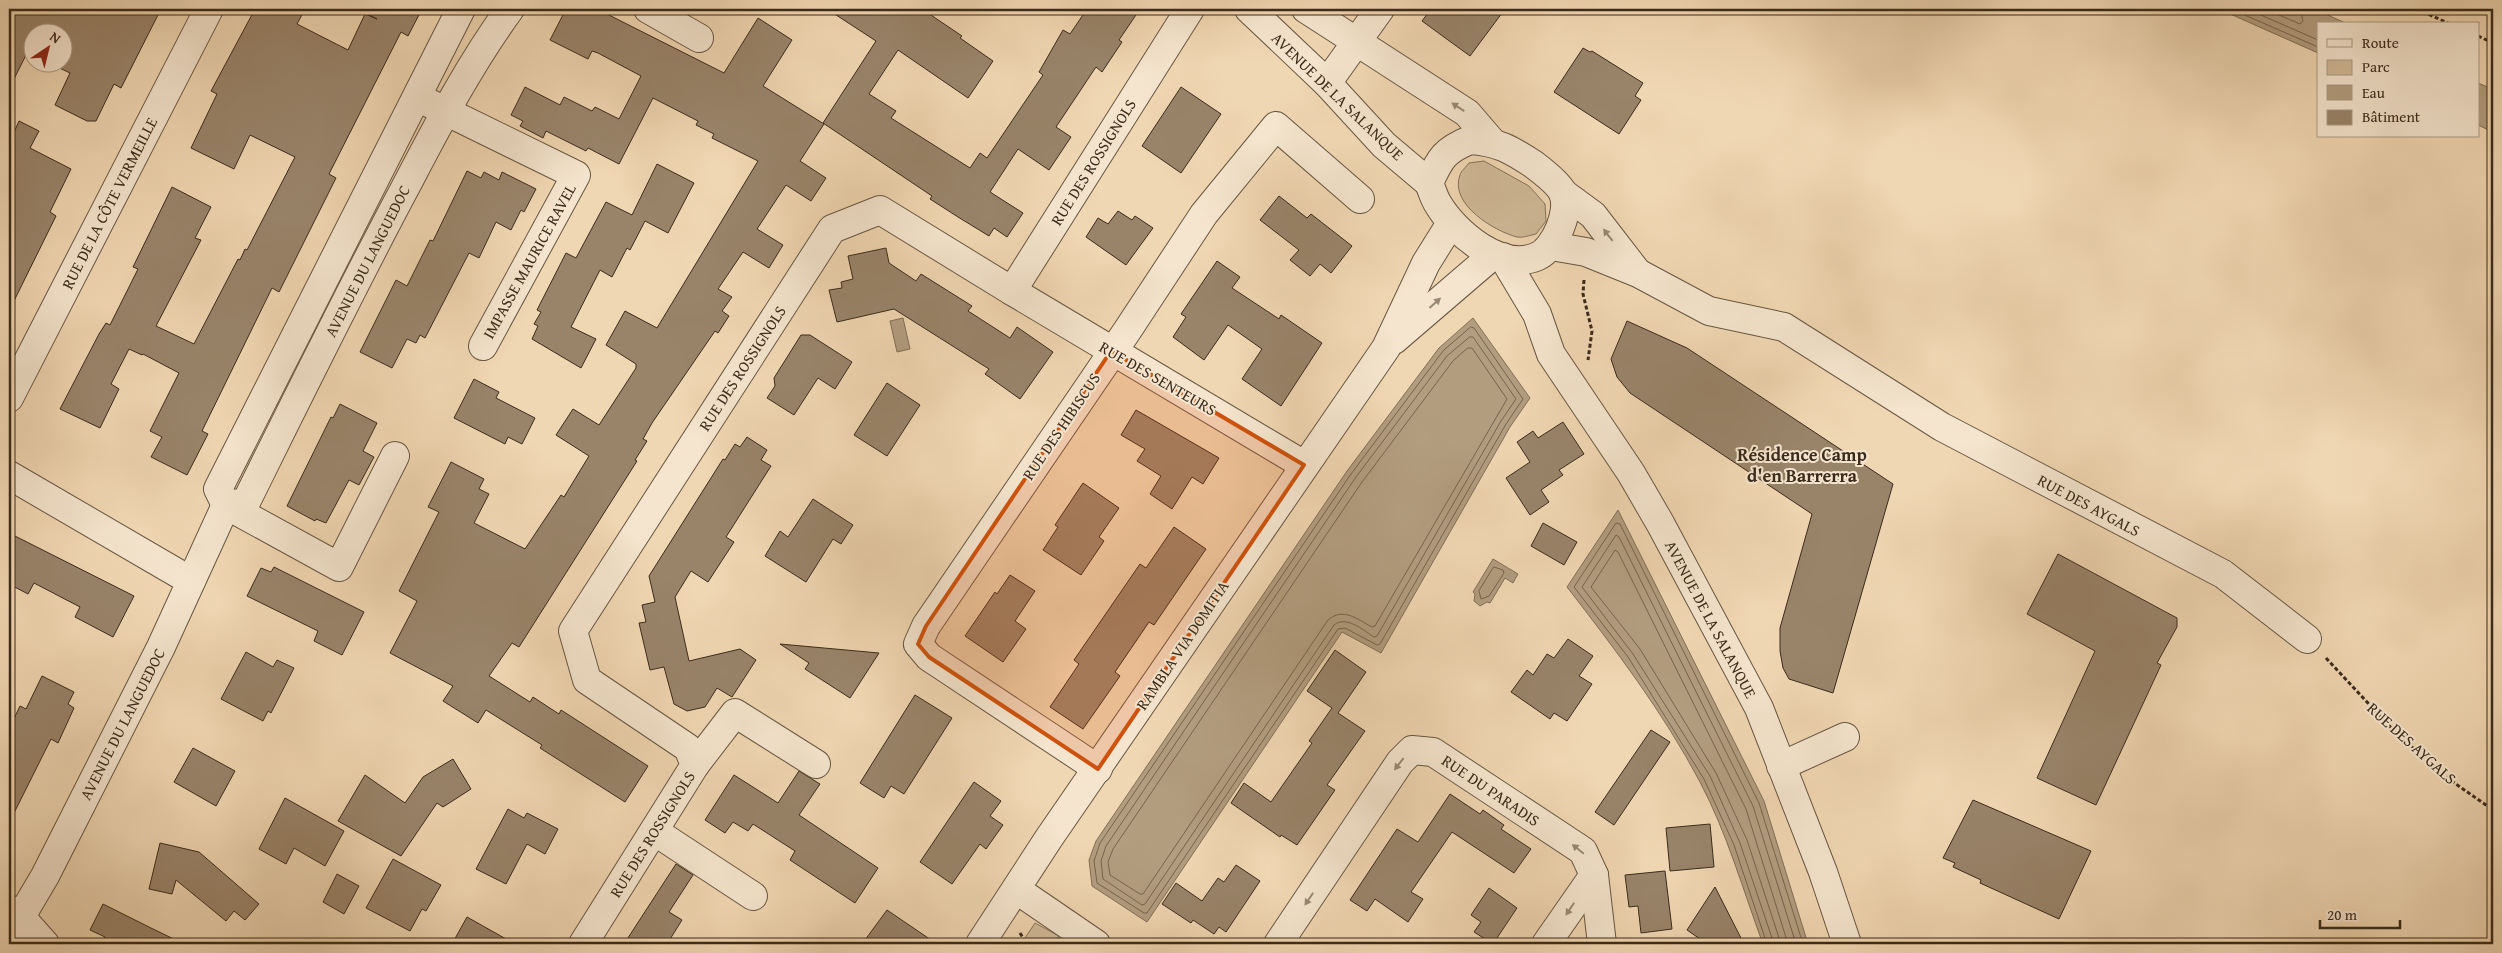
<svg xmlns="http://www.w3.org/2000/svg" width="2502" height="953" viewBox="0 0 2502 953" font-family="'Gentium Book Plus',serif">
<rect width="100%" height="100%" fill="#f0d7b3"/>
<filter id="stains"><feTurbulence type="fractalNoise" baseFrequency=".004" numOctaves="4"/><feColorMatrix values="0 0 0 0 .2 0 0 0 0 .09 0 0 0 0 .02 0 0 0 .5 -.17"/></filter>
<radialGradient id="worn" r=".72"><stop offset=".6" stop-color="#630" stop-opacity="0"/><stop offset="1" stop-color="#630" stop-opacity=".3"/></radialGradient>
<!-- green -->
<g fill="#d1ba99" stroke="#86725a">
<path d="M 1484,161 L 1529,186 L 1545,204 L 1546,221 L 1536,234 C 1531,235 1523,238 1517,237 C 1494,231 1449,204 1460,175 C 1461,171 1466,167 1469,163 Z"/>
<polygon points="1035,923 1059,936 1054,944 1021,944"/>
</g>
<!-- water -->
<g fill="#b29d7f" stroke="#826f57">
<polygon points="2219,9 2314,9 2348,24 2318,24 2318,53"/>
<polygon points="2478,83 2493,89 2493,132 2478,125"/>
<polygon points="903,318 910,349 897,352 890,321"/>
<polygon points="1473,318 1530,398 1510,427 1381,653 1342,632 1147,922 1092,886 1089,860 1096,841 1347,471 1439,348"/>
<path d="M 1618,510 L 1764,801 L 1808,944 L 1763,944 C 1743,890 1727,833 1700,782 C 1663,712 1615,649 1567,587 Z"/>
<polygon points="1493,559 1518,574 1513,583 1505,578 1490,603 1487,602 1480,606 1474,601 1475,594 1473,592"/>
</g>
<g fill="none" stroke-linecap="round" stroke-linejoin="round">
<!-- shore -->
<g stroke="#76644d" stroke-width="1">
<polyline points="2231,9 2318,47"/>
<polyline points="2247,9 2318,40"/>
<polyline points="2265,9 2300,24 2303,21 2300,9"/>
<polygon points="1471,327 1474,328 1523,399 1506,424 1380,644 1377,645 1345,628 1338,629 1147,913 1144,913 1097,883 1094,861 1100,843 1351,474 1443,351"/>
<path d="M 1470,337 L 1473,337 L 1516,399 L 1501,421 L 1377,636 L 1374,637 C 1363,630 1346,615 1334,625 L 1145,904 L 1142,905 L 1103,879 L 1101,861 L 1106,846 L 1356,477 L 1447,356 Z"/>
<path d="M 1468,348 L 1472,348 L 1507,399 L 1375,626 L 1372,627 C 1357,619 1343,607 1328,620 L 1143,894 L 1140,894 L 1110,875 L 1108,862 L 1113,849 L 1362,482 L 1453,361 Z"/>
<polygon points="1494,567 1503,570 1504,573 1489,596 1481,599 1479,591"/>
<polyline points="1767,944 1734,845 1704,779 1628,657 1574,587 1616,523 1620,524 1759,803 1803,944"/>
<polyline points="1774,944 1740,843 1710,776 1633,654 1582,587 1616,535 1619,537 1753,806 1796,944"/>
<polyline points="1781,944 1747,840 1716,773 1640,649 1591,587 1615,550 1618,552 1746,809 1788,944"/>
</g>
</g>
<!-- building -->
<g fill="#99846a" stroke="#3b2b1b">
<polygon points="9,9 161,9 121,88 114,84 96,121 87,121 55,105 70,73 47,62 62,62 62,32 32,32 32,55 27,53 9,89"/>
<polygon points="255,9 305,9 297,24 348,50 365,14 377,19 358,9 422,9 408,36 401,32 329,174 336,178 279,292 272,288 202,431 208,434 187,475 151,457 162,437 150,431 179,373 143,354 142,355 129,349 111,384 119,389 100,428 60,409 99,334 106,323 110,325 138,269 133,267 172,187 211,207 195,238 201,240 156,326 194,344 238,259 240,260 245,249 247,250 295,157 250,135 234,169 191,148 217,94 211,91"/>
<polygon points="566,9 597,9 724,73 758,18 792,40 763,86 824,124 800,161 826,178 811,201 786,185 757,229 783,245 769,268 743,252 718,289 732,297 722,311 729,316 718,333 715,331 652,423 643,439 647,441 635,460 637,461 519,647 512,643 489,676 530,702 533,697 559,714 561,710 648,766 625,802 540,748 542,745 486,710 478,723 443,701 453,686 390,653 417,601 399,591 439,512 428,507 451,462 484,479 479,489 489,494 474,523 525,549 561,495 564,497 589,456 556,435 573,409 599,425 636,368 636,364 606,345 625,311 657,328 758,161 712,138 714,134 696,125 698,121 653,98 619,164 588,148 586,151 546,131 543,138 520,126 523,121 511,115 525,87 560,105 564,97 592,111 595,107 619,119 641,76 598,53 592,51 588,59 550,40"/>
<polygon points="827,9 922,9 962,36 960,38 993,61 968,98 898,50 869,94 896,111 891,118 970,168 980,153 987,158 1043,75 1039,72 1063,30 1070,34 1087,9 1140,9 1119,40 1122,42 1102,72 1096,67 1056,127 1071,137 1049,170 1018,149 990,192 1023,213 1007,237 994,228 989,236 958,217 930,199 932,196 823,123 876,41"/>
<polygon points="1431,9 1505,9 1470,56 1422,21"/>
<polygon points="1583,48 1590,52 1592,51 1643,83 1635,96 1641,100 1619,134 1554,92"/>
<polygon points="1181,87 1221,114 1181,173 1142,146"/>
<polygon points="19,121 39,131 30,148 71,169 50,212 56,216 9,311 9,137 11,139"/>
<polygon points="657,164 694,183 668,233 645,221 630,250 627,248 612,277 600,270 571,327 596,339 581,368 532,339 538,326 534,324 541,312 537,310 566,253 576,258 606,202 632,215"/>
<polygon points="467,171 481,178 484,172 499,180 502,172 536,189 524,212 521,210 511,230 496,222 479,258 469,253 425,338 420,335 416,343 407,339 392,368 360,352 396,280 407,286 430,240 433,241"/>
<polygon points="1279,196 1307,218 1311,214 1352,246 1331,273 1320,264 1310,276 1290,260 1299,250 1260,220"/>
<polygon points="1118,211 1132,220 1135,216 1153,228 1126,265 1086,237 1098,218 1108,224"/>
<polygon points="886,248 889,263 916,281 921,274 972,306 968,311 1010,338 1017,327 1053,352 1020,399 985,374 989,369 894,309 837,322 829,290 842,288 841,282 853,279 848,256"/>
<polygon points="1217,261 1240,277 1232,288 1279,319 1281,315 1322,343 1281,406 1242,379 1262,349 1228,325 1204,360 1173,337 1186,317 1181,314"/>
<polygon points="1627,321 1687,348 1893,484 1833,693 1789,679 1783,668 1780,651 1780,628 1812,514 1630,393 1617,377 1611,359"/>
<polygon points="801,335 810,335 852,362 835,389 818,378 794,415 767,398 775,386 774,378"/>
<polygon points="474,379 499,392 496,398 535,418 522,444 508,437 505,444 454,418"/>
<polygon points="887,383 920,405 887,456 854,435"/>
<polygon points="340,404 377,423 363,451 374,457 359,485 349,480 326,523 316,519 315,521 287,506 331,417 333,418"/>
<polygon points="1136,410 1219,458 1203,484 1192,477 1172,509 1150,494 1161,476 1137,461 1145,449 1121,435"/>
<polygon points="1563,422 1584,454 1559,470 1563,475 1541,490 1549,502 1530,515 1506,478 1530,462 1517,442 1533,431 1538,438"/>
<polygon points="747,437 767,450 761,460 771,466 726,537 734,542 708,582 691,571 675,597 689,661 740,649 756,660 732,697 717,688 705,707 687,711 674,704 664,667 650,670 639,623 646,622 642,605 655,602 649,576 723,459 725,460 735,444 740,447"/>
<polygon points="1083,483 1119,508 1099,537 1104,541 1081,575 1043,550 1058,527 1055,525"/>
<polygon points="813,499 853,525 841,544 833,539 806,582 765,556 780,531 788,537"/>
<polygon points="1543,523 1577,542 1564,565 1531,546"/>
<polygon points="1174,527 1206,549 1154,625 1149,622 1115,672 1120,676 1083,729 1050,707 1079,664 1074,660 1140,564 1146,568"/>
<polygon points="9,533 134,596 113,637 75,617 80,607 34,583 28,594 9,584"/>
<polygon points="2058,554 2177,618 2177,627 2157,663 2161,665 2096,805 2037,778 2095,651 2027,614"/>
<polygon points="274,567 364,612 342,655 314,641 318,631 247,596 261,568 271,572"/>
<polygon points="1010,575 1035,591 1015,621 1026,629 1003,662 965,636 995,592 997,594"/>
<polygon points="1568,639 1593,656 1579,676 1592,684 1567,721 1554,713 1550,719 1511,692 1527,670 1533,675 1547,654 1554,658"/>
<polygon points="780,644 879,653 850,698 805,669 809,663"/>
<polygon points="1335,650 1366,672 1338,713 1365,731 1327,785 1335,790 1297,845 1281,835 1280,837 1231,803 1244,783 1271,802 1312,743 1309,741 1332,708 1307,691"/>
<polygon points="246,652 273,667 277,660 294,668 271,713 268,711 263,721 221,699"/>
<polygon points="42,676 74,692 68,704 74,708 58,743 51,739 9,823 9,729 20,706 26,709"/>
<polygon points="915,695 952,718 904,794 891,786 884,798 860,783"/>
<polygon points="1651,730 1670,742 1614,825 1595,812"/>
<polygon points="193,748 235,771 216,806 174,782"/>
<polygon points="453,759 471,789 443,807 437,803 401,856 338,821 365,775 405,803 423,777"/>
<polygon points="799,771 820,784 799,815 878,868 855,903 790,860 795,851 753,824 748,831 733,822 725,833 705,820 734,775 778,803"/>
<polygon points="974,782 1001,801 990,816 1003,825 986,849 980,844 952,884 920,862"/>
<polygon points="1450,794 1480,814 1483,810 1504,825 1501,829 1531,849 1514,873 1452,832 1411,892 1423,899 1408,922 1375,899 1367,911 1350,900 1397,829 1418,842"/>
<polygon points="285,798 344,831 325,866 294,848 286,864 259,849"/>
<polygon points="1973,800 2091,851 2059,919 1980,883 1981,880 1953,867 1955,863 1943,858"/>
<polygon points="508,809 524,818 527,813 558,829 545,854 527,844 506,884 476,869"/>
<polygon points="1710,824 1714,867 1670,871 1666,828"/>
<polygon points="160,843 199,852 259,904 245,920 234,911 226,921 176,880 172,894 149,889"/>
<polygon points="393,859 441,885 426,911 422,909 410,931 366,908"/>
<polygon points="676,864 693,875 669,912 682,920 667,944 624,944"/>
<polygon points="1236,865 1260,881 1226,932 1219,927 1214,934 1193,920 1191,923 1162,904 1176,883 1202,901 1218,878 1224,882"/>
<polygon points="1665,871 1672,929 1641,933 1638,906 1629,907 1625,875"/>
<polygon points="337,874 359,886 344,914 323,902"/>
<polygon points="1715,887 1744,944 1700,944 1700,939 1687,930"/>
<polygon points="1489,888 1517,908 1493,944 1474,932 1481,922 1471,915"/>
<polygon points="103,904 151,928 184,944 102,944 105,937 90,930"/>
<polygon points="887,910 937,944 862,944"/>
<polygon points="467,917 515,944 452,944"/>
</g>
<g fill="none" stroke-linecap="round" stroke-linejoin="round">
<defs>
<g id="minor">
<polyline points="648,9 699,38"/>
<polyline points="1249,9 1327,83 1384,145 1429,183"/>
<polyline points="1306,9 1467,113 1492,142"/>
<polyline points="1327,83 1380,9"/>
<polyline points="429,103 576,175 483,346"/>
<path d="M 1470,140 C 1498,142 1510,149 1533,164 C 1541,170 1559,184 1563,193 C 1571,211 1555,248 1538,256 C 1502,273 1455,233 1438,204 C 1434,198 1432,190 1429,183 C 1440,158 1445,150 1470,140 Z"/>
<polyline points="1563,193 1593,215 1637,272"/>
<polyline points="1551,246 1586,252 1638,273 1709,311 1784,327 1942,427 2223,574 2307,639"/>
<polyline points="1503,257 1537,314 1551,354 1631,473 1660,523 1759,708 1823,872 1847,944"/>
<polyline points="1012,291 1304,465"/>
<polyline points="1394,340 1493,255"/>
<polyline points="9,398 209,9"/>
<polyline points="9,475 191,581"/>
<path d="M 226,505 L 246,502 C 298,397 350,291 405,188 C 437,127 469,65 510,9"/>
<polyline points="226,505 218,489 461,9"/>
<polyline points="226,505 339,567 395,456"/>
<polyline points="695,765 735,713 816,764"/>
<polyline points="1781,766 1845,737"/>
<polyline points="1098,769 929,657 918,644 926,626 1127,331 1204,214 1276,126 1360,199"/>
<polyline points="654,831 753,896"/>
<polyline points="1017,890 1096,944"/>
<polyline points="9,909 20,916 45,944"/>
<polyline points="9,937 45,876 161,647 226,505"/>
<polyline points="583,944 695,765 688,748 587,680 573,631 832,229 880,210 1012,291 1190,9"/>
<polyline points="980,944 1049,838 1386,348 1426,263 1451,223"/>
<polyline points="1278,944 1400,762 1412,750 1433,752 1583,851 1594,875 1602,944"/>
<polyline points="1546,944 1594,875"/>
</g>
</defs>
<!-- minor casing -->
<use href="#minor" stroke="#685641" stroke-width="30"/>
<!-- path -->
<g stroke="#3b2b1b" stroke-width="3" stroke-dasharray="4 2.5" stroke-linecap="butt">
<polyline points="2417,9 2450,24"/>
<polyline points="2478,36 2493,43"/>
<polyline points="1584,280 1583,294 1592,331 1588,360"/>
<polyline points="2326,658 2394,731 2443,775 2493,810"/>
<polyline points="1020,933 1027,944"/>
</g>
<!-- minor -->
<use href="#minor" stroke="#f5e5ce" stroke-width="28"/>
</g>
<!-- one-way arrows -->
<defs><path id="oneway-solid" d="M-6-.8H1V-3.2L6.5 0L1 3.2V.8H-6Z" transform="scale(1.25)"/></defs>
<g fill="#988874">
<use href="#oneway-solid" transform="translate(1458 107) rotate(-147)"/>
<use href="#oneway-solid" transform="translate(1608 235) rotate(-128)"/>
<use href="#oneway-solid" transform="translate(1435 303) rotate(-42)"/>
<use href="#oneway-solid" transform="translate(1399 764) rotate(128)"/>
<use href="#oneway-solid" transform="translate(1578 849) rotate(-141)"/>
<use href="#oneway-solid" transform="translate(1309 899) rotate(124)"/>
<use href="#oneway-solid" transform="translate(1570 909) rotate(124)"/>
</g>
<!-- marked area -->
<path fill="#ce520e" fill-opacity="0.2" stroke="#ce520e" stroke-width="4" stroke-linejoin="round" d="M 1111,351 L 1304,465 L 1098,769 L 929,657 L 918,644 L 926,626 Z"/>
<g text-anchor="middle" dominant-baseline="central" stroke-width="4" stroke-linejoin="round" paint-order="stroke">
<!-- street labels -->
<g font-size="16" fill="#3b2b1b" stroke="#f5e5ce">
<text transform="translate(1338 96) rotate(44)">AVENUE DE LA SALANQUE</text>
<text transform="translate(1093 162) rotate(-58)">RUE DES ROSSIGNOLS</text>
<text transform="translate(109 203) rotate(-63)">RUE DE LA CÔTE VERMEILLE</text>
<text transform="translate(367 261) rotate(-63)">AVENUE DU LANGUEDOC</text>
<text transform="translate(529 261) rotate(-61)">IMPASSE MAURICE RAVEL</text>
<text transform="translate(742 368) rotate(-57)">RUE DES ROSSIGNOLS</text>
<text transform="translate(1158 378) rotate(30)">RUE DES SENTEURS</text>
<text transform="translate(1061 426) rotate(-56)">RUE DES HIBISCUS</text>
<text transform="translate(2089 505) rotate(28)">RUE DES AYGALS</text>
<text transform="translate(1711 619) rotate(62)">AVENUE DE LA SALANQUE</text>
<text transform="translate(1182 645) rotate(-56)">RAMBLA VIA DOMITIA</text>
<text transform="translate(122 724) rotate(-63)">AVENUE DU LANGUEDOC</text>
<text transform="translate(2412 743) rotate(42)">RUE DES AYGALS</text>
<text transform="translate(1491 790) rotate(34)">RUE DU PARADIS</text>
<text transform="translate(652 834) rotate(-58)">RUE DES ROSSIGNOLS</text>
</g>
<!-- neighbourhood labels -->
<g font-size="18" font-weight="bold" fill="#3b2b1b" stroke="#f5e5ce">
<text x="1802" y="454">Résidence Camp<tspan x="1802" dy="21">d'en Barrerra</tspan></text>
</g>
</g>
<!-- margin -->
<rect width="2502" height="953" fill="none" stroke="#f0d7b3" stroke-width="30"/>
<rect x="10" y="10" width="2482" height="933" fill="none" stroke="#3b2b1b" stroke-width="2.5"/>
<rect x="15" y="15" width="2472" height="923" fill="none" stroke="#3b2b1b"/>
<!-- legend -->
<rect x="2317" y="22" width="162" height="115" fill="#f5e5ce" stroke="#ab9b86"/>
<rect x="2327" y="39" width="25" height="8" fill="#f5e5ce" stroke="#ab9b86"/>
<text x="2362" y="48" font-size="15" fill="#3b2b1b">Route</text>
<rect x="2327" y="60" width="25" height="15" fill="#d1ba99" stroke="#ab9b86"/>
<text x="2362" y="72" font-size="15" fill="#3b2b1b">Parc</text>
<rect x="2327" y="85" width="25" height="15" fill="#b29d7f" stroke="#ab9b86"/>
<text x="2362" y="98" font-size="15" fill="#3b2b1b">Eau</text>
<rect x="2327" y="110" width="25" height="15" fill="#99846a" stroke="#ab9b86"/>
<text x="2362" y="122" font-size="15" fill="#3b2b1b">Bâtiment</text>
<!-- north arrow -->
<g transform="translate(48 48) rotate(35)"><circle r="24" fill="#f5e5ce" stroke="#ab9b86"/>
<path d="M0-4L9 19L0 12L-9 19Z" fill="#8f2418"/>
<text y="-8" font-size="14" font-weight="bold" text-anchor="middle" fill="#3b2b1b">N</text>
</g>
<!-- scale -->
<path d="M2320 920v8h80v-8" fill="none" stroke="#3b2b1b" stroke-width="2.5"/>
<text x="2327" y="920" font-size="15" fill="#3b2b1b" stroke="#f5e5ce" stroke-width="4" paint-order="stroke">20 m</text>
<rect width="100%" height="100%" filter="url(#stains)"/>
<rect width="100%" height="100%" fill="url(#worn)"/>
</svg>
